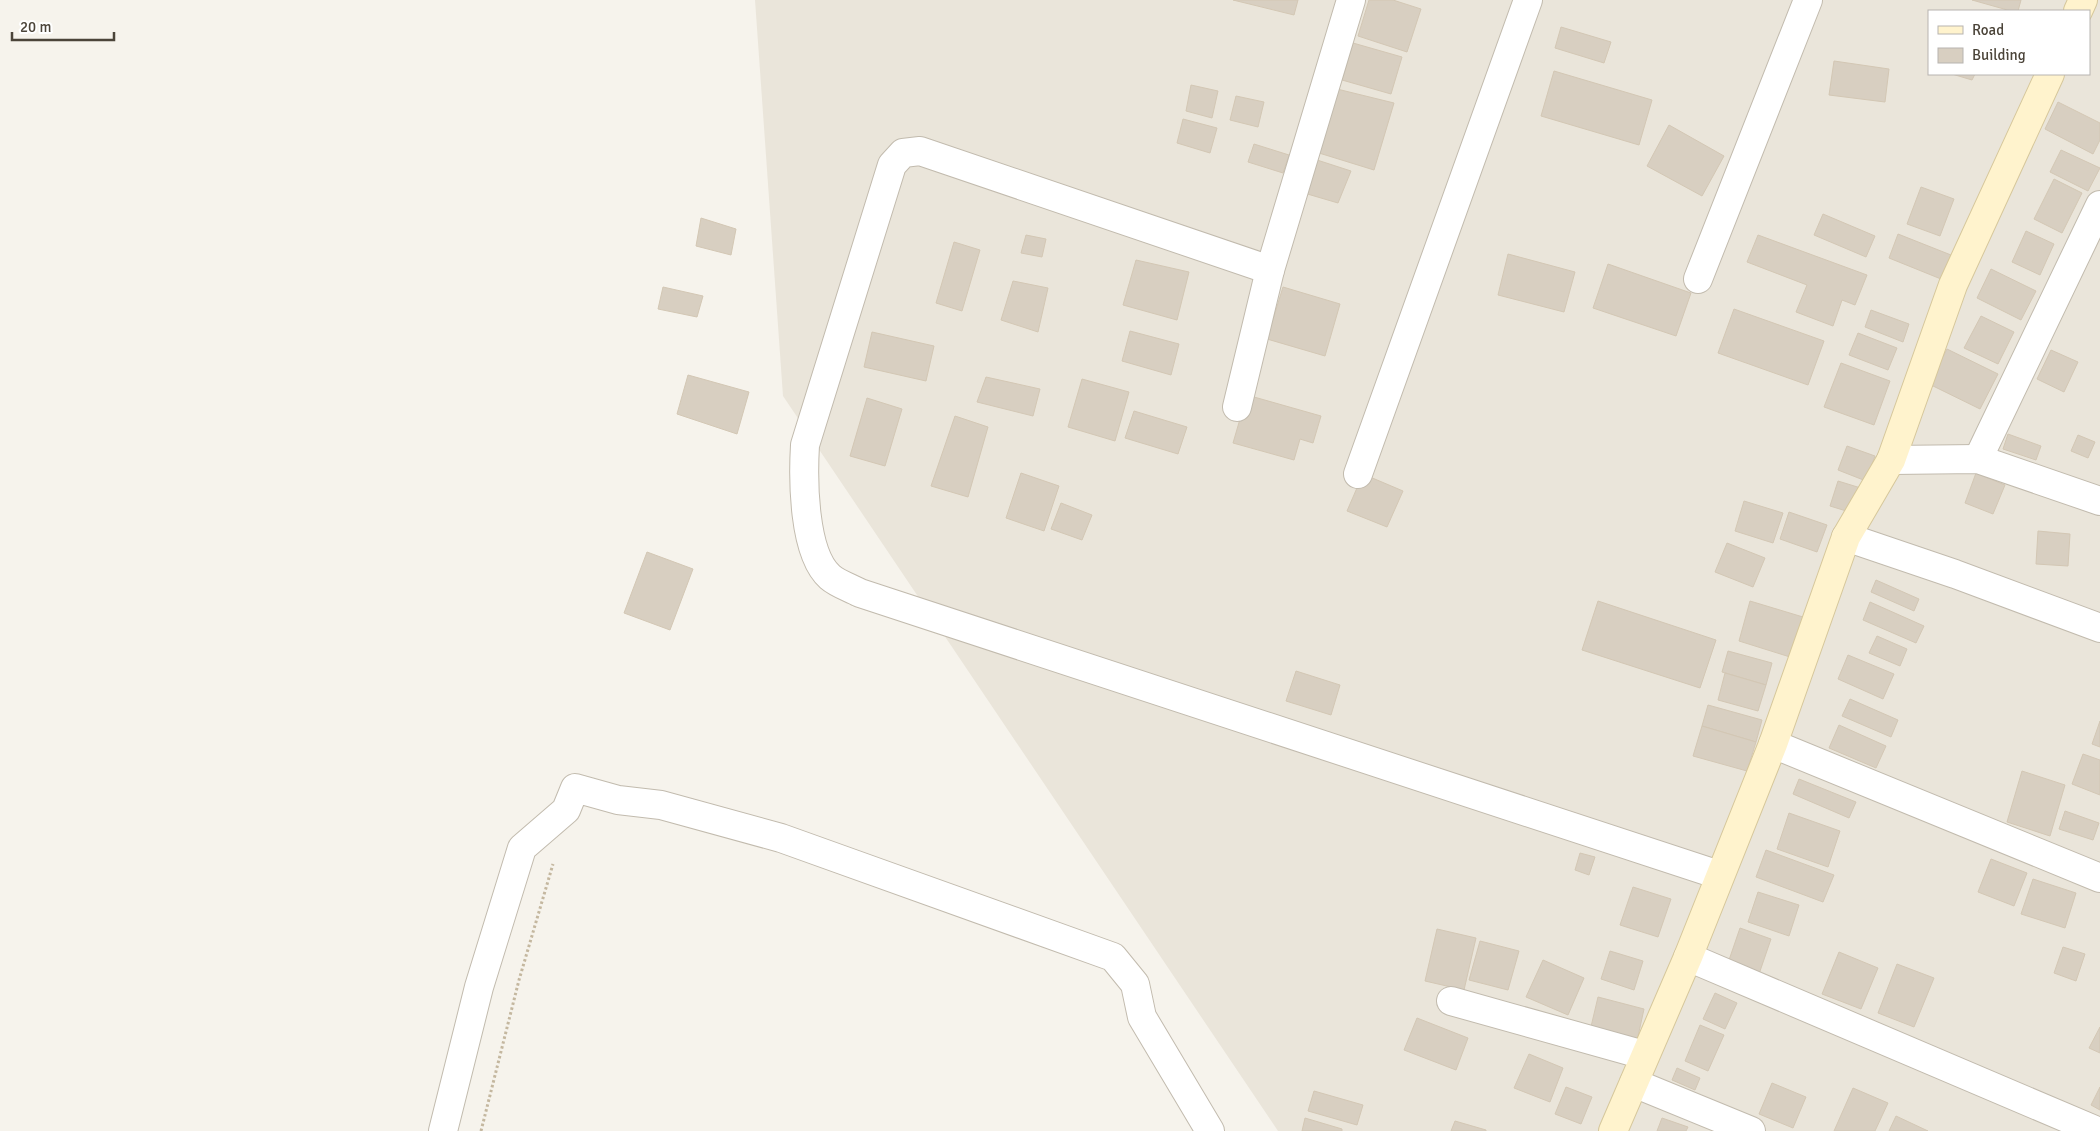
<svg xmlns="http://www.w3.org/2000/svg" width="2100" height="1131" viewBox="0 0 2100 1131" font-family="Signika,sans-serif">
<rect width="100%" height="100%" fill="#f6f3ec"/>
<!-- residential -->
<path fill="#eae5da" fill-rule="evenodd" d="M 755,0 L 2100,0 L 2100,1131 L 1278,1131 L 783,396 ZM 1929,11 L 2089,11 L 2089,74 L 1929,74 Z"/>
<!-- building -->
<g fill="#d8cfc1" stroke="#d3c7b4">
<polygon points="1233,0 1298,0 1294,15"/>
<polygon points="1369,0 1393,0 1421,9 1407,52 1358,36"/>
<polygon points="1972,0 2021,0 2018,11 2011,11"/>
<polygon points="1561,27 1611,42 1604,63 1555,48"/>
<polygon points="1353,43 1402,57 1391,94 1342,80"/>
<polygon points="1834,61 1889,69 1885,102 1829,95"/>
<polygon points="1554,71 1652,100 1639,145 1541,116"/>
<polygon points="1952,74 1975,74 1972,80"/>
<polygon points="1191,85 1218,91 1212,118 1186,111"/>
<polygon points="1337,89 1394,103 1374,170 1319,153"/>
<polygon points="1236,96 1264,102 1258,127 1230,120"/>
<polygon points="2058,102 2100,123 2100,140 2093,154 2045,129"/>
<polygon points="1183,119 1217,128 1210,153 1177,143"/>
<polygon points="1669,125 1724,156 1702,196 1647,166"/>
<polygon points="1254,144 1289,155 1283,173 1248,162"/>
<polygon points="2061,150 2100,168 2088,191 2050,172"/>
<polygon points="1314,159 1351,171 1338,203 1304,193"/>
<polygon points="2054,179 2082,193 2062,233 2034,219"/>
<polygon points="1921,187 1954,199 1940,236 1907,224"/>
<polygon points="1823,214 1875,236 1866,257 1814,235"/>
<polygon points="701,218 736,229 731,255 696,246"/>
<polygon points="2026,231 2054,244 2040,275 2012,262"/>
<polygon points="1898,234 1951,255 1941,279 1889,258"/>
<polygon points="1026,235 1046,239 1042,257 1021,253"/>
<polygon points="1758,235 1867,275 1855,305 1842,300 1833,326 1796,312 1807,285 1747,262"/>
<polygon points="954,242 980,250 962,311 936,303"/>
<polygon points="1508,254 1575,272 1564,312 1498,295"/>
<polygon points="1136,260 1189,272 1177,320 1123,305"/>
<polygon points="1608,264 1691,293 1676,336 1593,308"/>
<polygon points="1991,269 2036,291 2021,320 1977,298"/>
<polygon points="1013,281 1048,288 1038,332 1001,320"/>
<polygon points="663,287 703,296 697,317 658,309"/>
<polygon points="1283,287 1340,304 1325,356 1267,339"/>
<polygon points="1734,309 1824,341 1808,385 1718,353"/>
<polygon points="1871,310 1909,324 1903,342 1865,327"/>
<polygon points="1981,316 2014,332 1998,364 1964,348"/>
<polygon points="1130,331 1179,344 1171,375 1122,361"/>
<polygon points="872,332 934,346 926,381 864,367"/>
<polygon points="1858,333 1897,348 1888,370 1849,355"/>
<polygon points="1947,349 1998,374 1980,409 1929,384"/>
<polygon points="2051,350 2078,362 2064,392 2037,379"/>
<polygon points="1841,363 1890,381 1874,425 1824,407"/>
<polygon points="688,375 749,392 737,434 677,414"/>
<polygon points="986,377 1040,389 1033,416 977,402"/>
<polygon points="1082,379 1129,392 1115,441 1068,427"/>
<polygon points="1247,395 1321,416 1313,443 1300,439 1294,460 1233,443"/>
<polygon points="867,398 902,409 885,466 850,456"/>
<polygon points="1134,411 1187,427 1178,454 1125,438"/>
<polygon points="955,416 988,427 968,497 931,486"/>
<polygon points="2008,434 2041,446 2036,460 2003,449"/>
<polygon points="2078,435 2095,442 2088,458 2071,451"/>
<polygon points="1847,446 1875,456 1866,481 1838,470"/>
<polygon points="1021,473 1059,486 1044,531 1006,518"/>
<polygon points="1976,473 2005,485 1993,514 1965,503"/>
<polygon points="1363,474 1403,491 1387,527 1347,511"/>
<polygon points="1838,481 1864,489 1856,514 1830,506"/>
<polygon points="1744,501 1783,513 1773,543 1735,531"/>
<polygon points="1061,503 1092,515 1082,540 1051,529"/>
<polygon points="1789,512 1827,525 1817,552 1780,539"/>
<polygon points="2038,531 2070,534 2068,566 2036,564"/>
<polygon points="1727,543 1765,558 1753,587 1715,572"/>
<polygon points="647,552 693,569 670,630 624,613"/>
<polygon points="1876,580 1919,599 1914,611 1871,592"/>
<polygon points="1598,601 1716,640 1700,688 1582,650"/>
<polygon points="1750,601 1803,617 1790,657 1739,641"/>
<polygon points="1870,602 1924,626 1916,643 1863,620"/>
<polygon points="1877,636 1907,649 1900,666 1869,653"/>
<polygon points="1728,651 1772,663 1766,685 1722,672"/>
<polygon points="1848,655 1894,674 1883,699 1838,679"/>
<polygon points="1296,671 1340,685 1331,715 1286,701"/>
<polygon points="1725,673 1766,685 1758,711 1718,700"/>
<polygon points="1850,699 1898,720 1891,737 1842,716"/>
<polygon points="1708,705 1762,720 1756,742 1702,726"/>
<polygon points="2100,721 2100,747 2092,744"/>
<polygon points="1839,725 1886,746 1876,768 1829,748"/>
<polygon points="1702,726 1756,742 1747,771 1693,756"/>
<polygon points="2083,754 2100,760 2100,795 2072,784"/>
<polygon points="2022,771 2065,785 2050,836 2007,822"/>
<polygon points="1799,779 1856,802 1849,818 1793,794"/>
<polygon points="2065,811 2099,823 2093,840 2059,829"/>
<polygon points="1789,813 1840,831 1828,867 1777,849"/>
<polygon points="1766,850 1834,875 1823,902 1756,877"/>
<polygon points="1580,853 1595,857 1589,875 1575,870"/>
<polygon points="1991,859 2027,873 2014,906 1978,892"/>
<polygon points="2033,879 2076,893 2065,928 2021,914"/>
<polygon points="1633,887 1671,899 1658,937 1620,925"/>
<polygon points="1758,892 1799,905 1789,936 1748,922"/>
<polygon points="1740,928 1771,939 1759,974 1728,963"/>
<polygon points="1437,929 1476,938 1464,990 1425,981"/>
<polygon points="1480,941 1519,951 1508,990 1469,980"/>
<polygon points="2063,947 2085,954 2076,981 2054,973"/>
<polygon points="1610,951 1643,961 1634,990 1601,979"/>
<polygon points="1839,952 1878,968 1861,1009 1822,994"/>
<polygon points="1543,960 1584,978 1568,1015 1526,997"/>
<polygon points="1897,964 1934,978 1914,1027 1878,1013"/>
<polygon points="1715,993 1737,1003 1725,1029 1703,1019"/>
<polygon points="1598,997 1644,1009 1637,1041 1590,1031"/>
<polygon points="1417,1018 1468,1038 1456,1070 1404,1050"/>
<polygon points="1700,1025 1724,1035 1708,1071 1685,1061"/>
<polygon points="2100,1027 2100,1053 2089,1048"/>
<polygon points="1529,1054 1563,1068 1550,1102 1514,1088"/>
<polygon points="1677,1068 1700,1078 1695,1090 1672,1080"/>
<polygon points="1772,1083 1806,1097 1793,1128 1759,1114"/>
<polygon points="1566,1087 1592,1097 1581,1124 1555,1114"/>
<polygon points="2100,1087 2100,1110 2091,1105"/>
<polygon points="1853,1088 1888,1103 1875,1131 1834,1131"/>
<polygon points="1314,1091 1363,1105 1357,1125 1308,1111"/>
<polygon points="1896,1116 1928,1131 1889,1131"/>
<polygon points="1305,1118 1342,1129 1342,1131 1302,1131"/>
<polygon points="1662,1118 1688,1127 1686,1131 1657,1131"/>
<polygon points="1455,1121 1486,1130 1486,1131 1451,1131"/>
</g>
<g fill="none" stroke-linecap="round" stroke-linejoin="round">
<defs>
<g id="minor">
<path d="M 1270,270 L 920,151 L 903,153 L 892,165 L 805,445 C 803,479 803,553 830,577 C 838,584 851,588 860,593 L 1719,875"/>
<polyline points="1698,279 1808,0"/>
<polyline points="1237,407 1270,270 1351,0"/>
<polyline points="1978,459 2100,205"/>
<polyline points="1891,460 1978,459 2100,501"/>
<polyline points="1358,474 1528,0"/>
<polyline points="1846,537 1955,574 2100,628"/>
<polyline points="1773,744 2100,878"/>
<polyline points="1688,957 2097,1131"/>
<polyline points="1451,1001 1644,1055"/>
<polyline points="1634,1083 1751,1131"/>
<polyline points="443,1131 479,987 522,848 566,810 575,788 618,800 661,805 781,838 1113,957 1135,984 1142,1017 1210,1131"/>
</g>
<g id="secondary">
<polyline points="2078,11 2083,0"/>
<polyline points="1613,1131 1688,957 1773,744 1846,537 1891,460 1953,285 2050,74"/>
</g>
</defs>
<!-- minor casing -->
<use href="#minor" stroke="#c2bbae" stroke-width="30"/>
<!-- secondary casing -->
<use href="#secondary" stroke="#d6c79b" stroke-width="30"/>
<!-- path -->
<polyline stroke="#c4b79f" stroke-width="3" stroke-dasharray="2.5 2.5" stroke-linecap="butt" points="481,1131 519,980 553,864"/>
<!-- minor -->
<use href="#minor" stroke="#fff" stroke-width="28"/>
<!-- secondary -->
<use href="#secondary" stroke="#fff3cd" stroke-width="28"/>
</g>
<!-- legend -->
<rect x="1928" y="10" width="162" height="65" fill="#ffffff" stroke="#b7b4b0"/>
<rect x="1938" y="26" width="25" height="8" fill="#fff3cd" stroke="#b7b4b0"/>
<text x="1972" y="35" font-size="15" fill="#4b4439">Road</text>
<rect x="1938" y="48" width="25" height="15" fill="#d8cfc1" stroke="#b7b4b0"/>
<text x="1972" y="60" font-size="15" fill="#4b4439">Building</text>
<!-- scale -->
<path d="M12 32v8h102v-8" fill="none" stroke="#4b4439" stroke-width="2.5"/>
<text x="20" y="32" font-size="15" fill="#4b4439" stroke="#ffffff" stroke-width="4" paint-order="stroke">20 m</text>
</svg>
